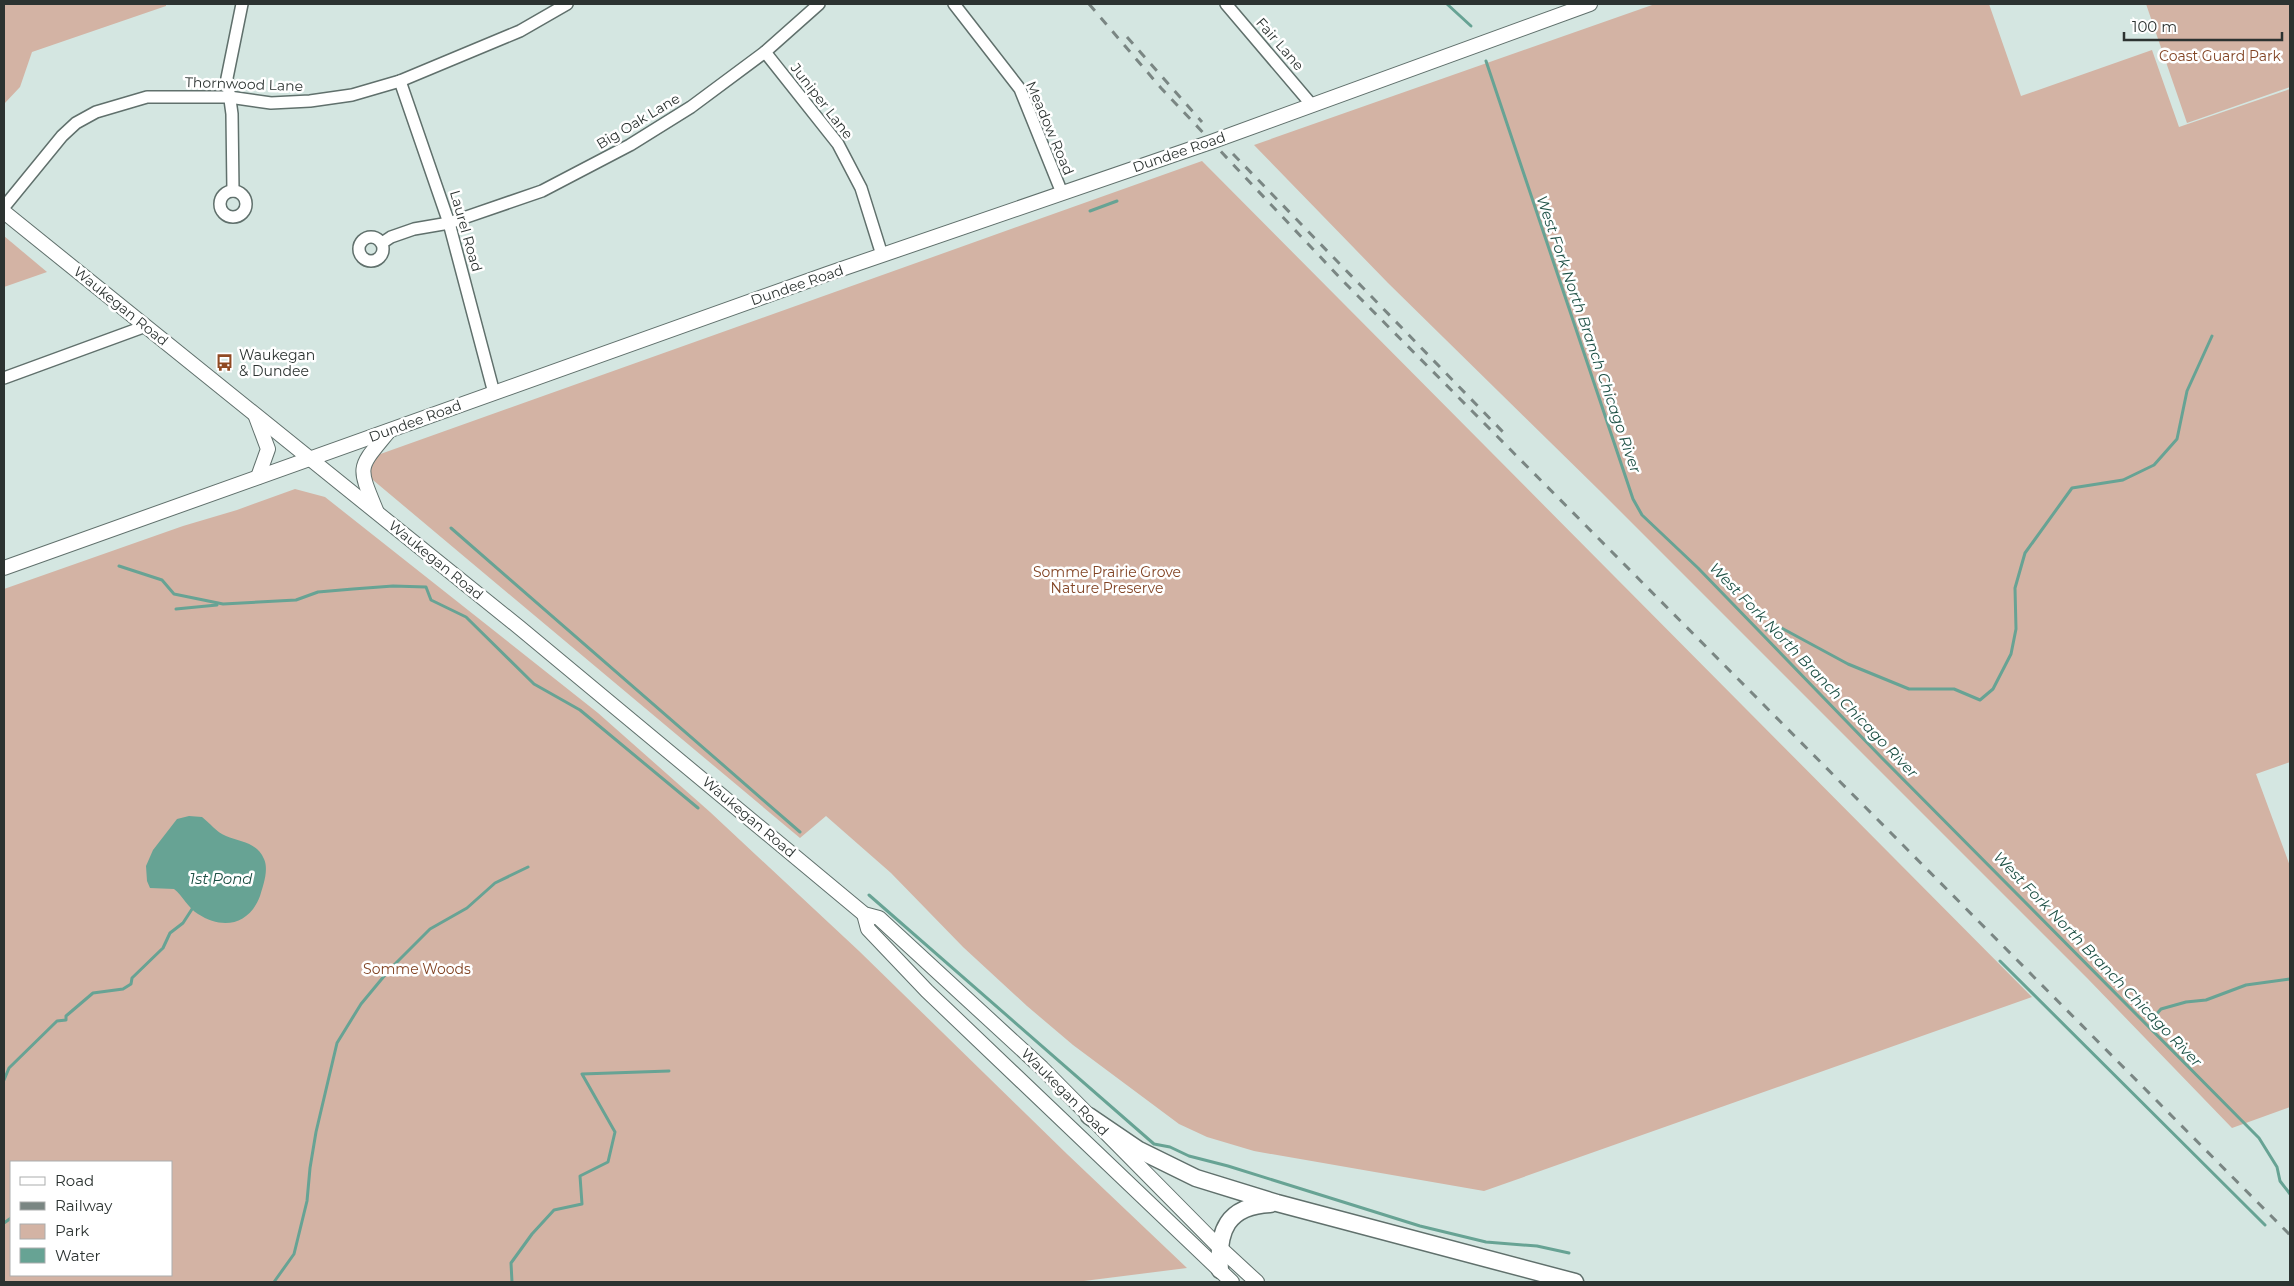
<svg xmlns="http://www.w3.org/2000/svg" width="2294" height="1286" viewBox="0 0 2294 1286" font-family="Montserrat,sans-serif">
<rect width="100%" height="100%" fill="#d4e6e1"/>
<!-- green -->
<g fill="#d3b3a4" fill-rule="evenodd">
<polygon points="4,4 166,4 166,6 32,52 20,87 4,104"/>
<polygon points="1655,4 1989,4 2021,96 2152,50 2179,127 2290,89 2290,762 2256,774 2290,866 2290,1107 2232,1128 2088,979 1599,490 1388,283 1254,145"/>
<polygon points="2146,4 2290,4 2290,87 2187,123"/>
<polygon points="1202,161 2032,997 1484,1191 1254,1151 1207,1137 1179,1124 1073,1045 1027,1006 963,947 891,873 826,816 800,838 367,475 372,457"/>
<polygon points="4,236 47,272 4,287"/>
<path d="M 295,489 L 325,497 L 598,713 L 710,812 L 859,951 L 1067,1154 L 1187,1268 L 1076,1282 L 4,1282 L 4,589 L 183,526 L 237,510 ZM 11,1162 L 171,1162 L 171,1275 L 11,1275 Z"/>
</g>
<!-- water -->
<path fill="#67a394" d="M 189,816 L 202,817 C 210,823 216,832 226,836 C 240,842 257,842 264,859 C 269,870 263,886 260,896 C 249,925 223,930 198,914 C 188,908 183,896 174,889 L 150,888 L 147,881 L 146,866 L 153,850 L 177,819 Z"/>
<g fill="none" stroke-linecap="round" stroke-linejoin="round">
<!-- stream -->
<g stroke="#67a394" stroke-width="3">
<polyline points="1447,4 1471,26"/>
<polyline points="1486,61 1633,499 1642,515 1698,568 1881,757 2259,1138 2277,1167 2280,1181 2290,1194"/>
<polyline points="1090,211 1117,201"/>
<polyline points="451,528 800,832"/>
<polyline points="119,566 162,580 174,594 223,604 296,600 318,592 353,589 393,586 426,587 431,600 466,617 534,684 580,710 698,808"/>
<polyline points="176,609 217,605"/>
<polyline points="1766,630 1776,625 1848,664 1909,689 1954,689 1980,700 1993,689 2011,654 2016,629 2015,588 2025,553 2072,488 2123,480 2154,465 2177,439 2187,391 2212,336"/>
<polyline points="869,895 1154,1144 1170,1147 1189,1156 1228,1166 1420,1226 1486,1242 1537,1246 1569,1253"/>
<polyline points="2000,961 2265,1225"/>
<polyline points="2154,1017 2161,1009 2186,1002 2206,1000 2246,985 2290,979"/>
<polyline points="4,1080 9,1068 57,1021 66,1020 66,1016 93,993 123,989 131,984 132,978 163,948 170,933 183,923 194,906"/>
<polyline points="4,1223 11,1218"/>
<polyline points="274,1282 294,1254 307,1201 310,1168 316,1132 337,1043 361,1004 390,969 430,929 467,908 495,883 528,867"/>
<polyline points="512,1282 511,1263 532,1234 554,1210 582,1204 580,1176 608,1162 615,1132 582,1074 669,1071"/>
</g>
<defs>
<g id="minor">
<polyline points="954,4 1020,89 1062,193"/>
<polyline points="1226,4 1311,104"/>
<polyline points="765,52 838,144 861,188 882,255"/>
<polyline points="400,81 449,223 494,393"/>
<circle cx="233" cy="204" r="13"/>
<polyline points="233,191 232,114 227,78 242,4"/>
<polyline points="4,207 62,136 76,123 96,112 147,97 229,97 271,103 310,101 352,95 400,81 520,31 567,4"/>
<circle cx="371" cy="249" r="12"/>
<polyline points="382,243 391,237 414,229 449,223 542,191 630,145 691,107 765,52 819,4"/>
<polyline points="4,378 146,326"/>
</g>
<g id="major">
<polyline points="4,212 520,628 864,914 879,918 1042,1068 1219,1247 1257,1282"/>
<polyline points="256,417 268,449 258,477"/>
<path d="M 376,510 C 357,464 358,469 389,431"/>
<polyline points="4,568 827,274 1211,142 1590,4"/>
<polyline points="864,914 868,929 927,991 1232,1282"/>
</g>
<g id="highway">
<polyline points="1089,1116 1139,1150 1196,1178 1277,1203 1575,1282"/>
<path d="M 1220,1270 C 1217,1231 1227,1206 1270,1204"/>
</g>
</defs>
<!-- minor casing -->
<use href="#minor" stroke="#60706c" stroke-width="14"/>
<!-- major casing -->
<use href="#major" stroke="#60706c" stroke-width="16"/>
<!-- highway casing -->
<use href="#highway" stroke="#60706c" stroke-width="19"/>
<!-- minor -->
<use href="#minor" stroke="#fff" stroke-width="11"/>
<!-- major -->
<use href="#major" stroke="#fff" stroke-width="14"/>
<!-- highway -->
<use href="#highway" stroke="#fff" stroke-width="16"/>
<!-- rail -->
<g stroke="#7a8683" stroke-width="3" stroke-dasharray="9 9" stroke-linecap="butt">
<polyline points="1089,4 1161,88 1343,281 2290,1235"/>
<polyline points="1127,37 1202,122"/>
<polyline points="1233,154 1503,432"/>
</g>
</g>
<!-- icons -->
<defs>
<symbol id="bus-bare" viewBox="-9 -9 18 18"><path d="M-5-6H5V4H4V6H2V4H-2V6H-4V4H-5ZM-3.5-4V0h7V-4ZM-3.5 1.2v1.5H-2V1.2ZM2 1.2v1.5H3.5V1.2Z" fill="#904a23" stroke="#fff" stroke-width="2.5" paint-order="stroke"/></symbol>
</defs>
<g fill-rule="evenodd">
<use href="#bus-bare" x="212" y="350" width="25" height="25"/>
</g>
<g text-anchor="middle" dominant-baseline="central" stroke-width="5" stroke-linejoin="round" paint-order="stroke">
<!-- street labels -->
<g font-size="14" fill="#2c3331" stroke="#fff">
<text transform="translate(1280 44) rotate(49)">Fair Lane</text>
<text transform="translate(244 84) rotate(2)">Thornwood Lane</text>
<text transform="translate(822 101) rotate(52)">Juniper Lane</text>
<text transform="translate(638 121) rotate(-31)">Big Oak Lane</text>
<text transform="translate(1050 128) rotate(67)">Meadow Road</text>
<text transform="translate(1179 152) rotate(-19)">Dundee Road</text>
<text transform="translate(466 231) rotate(74)">Laurel Road</text>
<text transform="translate(797 285) rotate(-19)">Dundee Road</text>
<text transform="translate(121 306) rotate(39)">Waukegan Road</text>
<text transform="translate(415 421) rotate(-20)">Dundee Road</text>
<text transform="translate(436 560) rotate(39)">Waukegan Road</text>
<text transform="translate(749 817) rotate(40)">Waukegan Road</text>
<text transform="translate(1065 1092) rotate(45)">Waukegan Road</text>
</g>
<!-- park labels -->
<g font-size="14" fill="#824424" stroke="#fff">
<text x="2220" y="56">Coast Guard Park</text>
<text x="1107" y="572">Somme Prairie Grove<tspan x="1107" dy="16">Nature Preserve</tspan></text>
<text x="417" y="969">Somme Woods</text>
</g>
<!-- poi labels -->
<g font-size="14" fill="#2c3331" stroke="#fff" text-anchor="start">
<text x="239" y="355">Waukegan<tspan x="239" dy="16">&amp; Dundee</tspan></text>
</g>
<!-- water labels -->
<g font-size="15" font-style="italic" fill="#1d5045" stroke="#fff">
<text transform="translate(1589 334) rotate(71)">West Fork North Branch Chicago River</text>
<text transform="translate(1814 670) rotate(46)">West Fork North Branch Chicago River</text>
<text x="221" y="878">1st Pond</text>
<text transform="translate(2098 959) rotate(46)">West Fork North Branch Chicago River</text>
</g>
</g>
<!-- border -->
<rect width="2294" height="1286" fill="none" stroke="#2c3331" stroke-width="10"/>
<!-- legend -->
<rect x="10" y="1161" width="162" height="115" fill="#ffffff" stroke="#abadad"/>
<rect x="20" y="1177" width="25" height="8" fill="#ffffff" stroke="#abadad"/>
<text x="55" y="1186" font-size="15" fill="#2c3331">Road</text>
<rect x="20" y="1202" width="25" height="8" fill="#7a8683" stroke="#abadad"/>
<text x="55" y="1211" font-size="15" fill="#2c3331">Railway</text>
<rect x="20" y="1224" width="25" height="15" fill="#d3b3a4" stroke="#abadad"/>
<text x="55" y="1236" font-size="15" fill="#2c3331">Park</text>
<rect x="20" y="1248" width="25" height="15" fill="#67a394" stroke="#abadad"/>
<text x="55" y="1261" font-size="15" fill="#2c3331">Water</text>
<!-- scale -->
<path d="M2124 32v8h158v-8" fill="none" stroke="#2c3331" stroke-width="2.5"/>
<text x="2132" y="32" font-size="15" fill="#2c3331" stroke="#ffffff" stroke-width="4" paint-order="stroke">100 m</text>
</svg>
